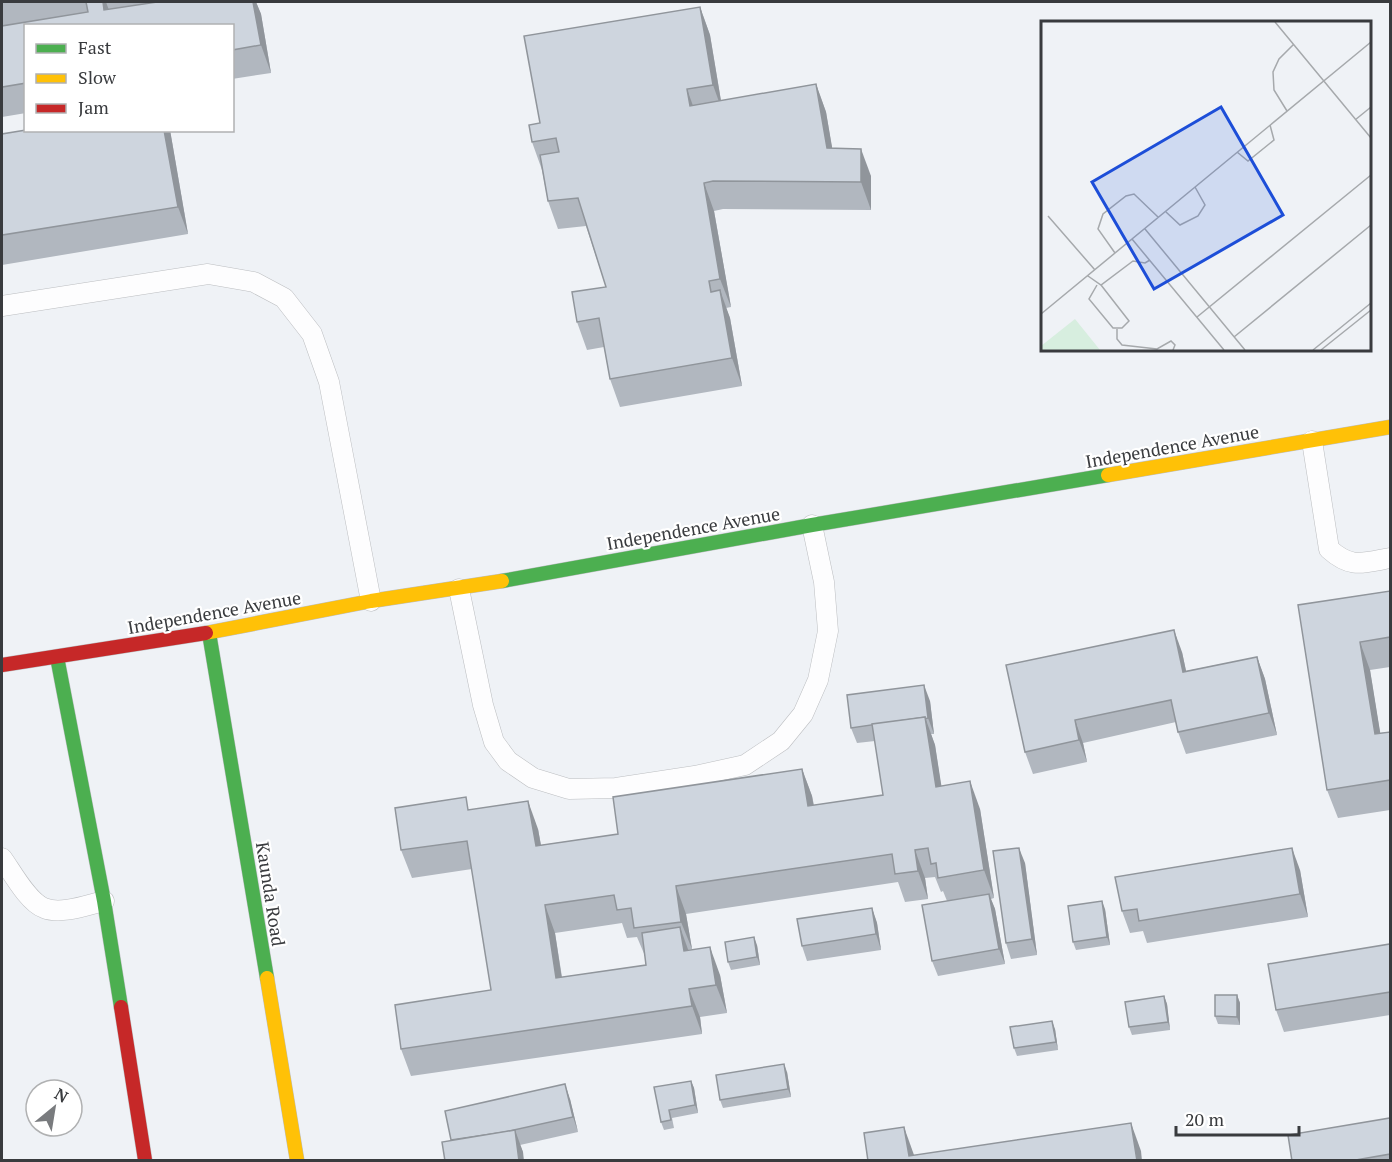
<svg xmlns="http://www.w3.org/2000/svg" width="1392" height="1162" viewBox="0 0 1392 1162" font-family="'PT Serif',serif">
<rect width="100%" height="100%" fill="#eff2f6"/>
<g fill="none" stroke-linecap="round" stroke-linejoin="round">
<defs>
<g id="lane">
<polyline points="2,306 208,274 254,282 284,298 312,334 329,382 371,601"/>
<path d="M 1312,441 L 1329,549 C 1351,569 1363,563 1390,558"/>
<polyline points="459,589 483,705 494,742 508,761 533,778 569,789 616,788 695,776 745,765 781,741 803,714 818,680 828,631 824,582 812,525"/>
<path d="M 2,858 C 12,872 28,902 44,908 C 61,915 87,905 104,901"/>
</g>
<g id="fast">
<polyline points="502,581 812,525 1108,475"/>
<polyline points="209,633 267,978"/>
<polyline points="57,657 104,901 121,1007"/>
</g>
<g id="slow">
<polyline points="1108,475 1390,427"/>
<polyline points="206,633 371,601 502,581"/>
<polyline points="267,978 297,1160"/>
</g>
<g id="jam">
<polyline points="2,665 206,633"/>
<polyline points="121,1007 145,1160"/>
</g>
</defs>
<!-- lane casing -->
<use href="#lane" stroke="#bcbec1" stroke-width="21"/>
<!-- fast casing -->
<use href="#fast" stroke="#bcbec1" stroke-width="15"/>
<!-- slow casing -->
<use href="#slow" stroke="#bcbec1" stroke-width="15"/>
<!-- jam casing -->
<use href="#jam" stroke="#bcbec1" stroke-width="15"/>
<!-- lane -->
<use href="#lane" stroke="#fdfdfe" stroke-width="20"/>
<!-- fast -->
<use href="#fast" stroke="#4caf50" stroke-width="14"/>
<!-- slow -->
<use href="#slow" stroke="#ffc107" stroke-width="14"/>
<!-- jam -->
<use href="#jam" stroke="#c62828" stroke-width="14"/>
</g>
<!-- wall -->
<g fill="#b1b7bf" fill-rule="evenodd">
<polygon points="2,2 256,2 261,14 271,73 232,79 232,26 26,26 26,113 2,117"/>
<polygon points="700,7 710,35 721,101 816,84 826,112 832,148 871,176 871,210 723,209 714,211 731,307 726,308 730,318 742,386 620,407 610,379 604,347 587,350 577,322 606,287 586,226 558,229 548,201 542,170 532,142 540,123"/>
<polygon points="26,130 170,130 188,234 2,265 2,134"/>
<polygon points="1390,591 1390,667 1370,670 1380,733 1390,732 1390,810 1338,818 1327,790 1298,605"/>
<polygon points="1182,652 1186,671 1257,657 1265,679 1277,735 1186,754 1178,732 1176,722 1083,743 1087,762 1033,774 1025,752"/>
<path d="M 930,701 L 934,734 L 931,734 L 935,745 L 941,786 L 980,809 L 994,898 L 991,899 L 995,909 L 1005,964 L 938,976 L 932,961 L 947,901 L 943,891 L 941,892 L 935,877 L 925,878 L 928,899 L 905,902 L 898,882 L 686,914 L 692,949 L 688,950 L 720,975 L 727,1013 L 700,1017 L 702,1034 L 411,1076 L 401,1049 L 491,990 L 472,869 L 412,878 L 401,850 L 470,809 L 538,829 L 541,845 L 618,834 L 802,769 L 812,796 L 814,805 L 883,795 L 875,741 L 857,743 L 851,728 ZM 622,923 L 627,938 L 637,937 L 645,956 L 646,965 L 562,977 L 555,933 Z"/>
<polygon points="1025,863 1037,955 1011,959 1006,943"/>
<polygon points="1300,870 1308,917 1147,943 1143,931 1130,933 1122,911"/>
<polygon points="872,908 877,923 881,950 807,961 802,946"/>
<polygon points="1105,909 1110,945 1076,950 1073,942"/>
<polygon points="1390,944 1390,1015 1284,1032 1276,1010"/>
<polygon points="757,945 760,965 731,970 728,962"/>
<polygon points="1237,995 1240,1003 1240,1025 1218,1024 1215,1016"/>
<polygon points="1164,996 1167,1004 1170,1030 1132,1035 1129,1027"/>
<polygon points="1055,1029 1058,1050 1017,1056 1014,1048"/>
<polygon points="787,1072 791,1097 723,1108 720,1100"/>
<polygon points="691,1081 694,1088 698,1113 672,1118 674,1128 664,1130 661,1122"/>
<polygon points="570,1099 578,1132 520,1145 523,1152 451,1140"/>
<polygon points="1390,1118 1390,1161 1292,1161"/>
</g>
<!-- shaded-wall -->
<g fill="#90959b">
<polygon points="103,2 106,2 110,13 104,10"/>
<polygon points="253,2 256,2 261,14 271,73 261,45"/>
<polygon points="700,7 710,35 723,113 713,85"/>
<polygon points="816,84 826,112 837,176 827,148"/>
<polygon points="687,89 697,117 690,106"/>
<polygon points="164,130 170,130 188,234 178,207"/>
<polygon points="861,149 871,176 871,210 861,182"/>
<polygon points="704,183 714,211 731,307 720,279"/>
<polygon points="720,290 730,318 742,386 732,358"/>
<polygon points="1174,630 1182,652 1191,694 1183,672"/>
<polygon points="1360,642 1370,670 1385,762 1375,734"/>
<polygon points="1257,657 1265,679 1277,735 1269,713"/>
<polygon points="924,685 930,701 934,734 928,718"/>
<polygon points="925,717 935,745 946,815 936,787"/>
<polygon points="1075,720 1083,743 1087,762 1079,740"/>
<polygon points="802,769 812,796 818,834 808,806"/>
<polygon points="970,781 980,809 994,898 984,870"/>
<polygon points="528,801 538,829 546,874 536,846"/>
<polygon points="1019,848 1025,863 1037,955 1032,939"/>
<polygon points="1292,848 1300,870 1308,917 1300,894"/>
<polygon points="915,850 925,878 928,899 918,871"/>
<polygon points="676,886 686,914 692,949 681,922"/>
<polygon points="989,894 995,909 1005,964 999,949"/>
<polygon points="1102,901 1105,909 1110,945 1107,937"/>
<polygon points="545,905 555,933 566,1006 556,978"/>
<polygon points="872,908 877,923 881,950 876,934"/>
<polygon points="680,927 690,955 684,951"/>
<polygon points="754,937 757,945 760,965 757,957"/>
<polygon points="710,947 720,975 727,1013 716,985"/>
<polygon points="689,989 700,1017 702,1034 692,1006"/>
<polygon points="1237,995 1240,1003 1240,1025 1237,1017"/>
<polygon points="1164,996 1167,1004 1170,1030 1168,1022"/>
<polygon points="1052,1021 1055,1029 1058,1050 1056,1042"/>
<polygon points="784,1064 787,1072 791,1097 788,1089"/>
<polygon points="691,1081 694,1088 698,1113 695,1105"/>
<polygon points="565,1084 570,1099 578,1132 573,1117"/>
<polygon points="1131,1123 1141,1151 1142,1161 1137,1161"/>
<polygon points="904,1127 914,1155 909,1156"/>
<polygon points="515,1130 523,1152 524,1161 519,1161"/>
</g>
<!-- building -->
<g fill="#ced5de" stroke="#90959b" stroke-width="1.5">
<polygon points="86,2 103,2 104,10 157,2 253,2 261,45 232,50 232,26 26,26 26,83 2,87 2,26 88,12"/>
<polygon points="700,7 713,85 687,89 690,106 816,84 827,148 861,149 861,182 713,181 704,183 720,279 709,281 711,292 720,290 732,358 610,379 599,318 577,322 572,292 606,287 578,198 548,201 540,155 559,152 556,138 532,142 529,125 540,123 524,36"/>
<polygon points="26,130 164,130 178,207 2,235 2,134"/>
<polygon points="1390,591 1390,637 1360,642 1375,734 1390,732 1390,780 1327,790 1298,605"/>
<polygon points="1174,630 1183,672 1257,657 1269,713 1178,732 1171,700 1075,720 1079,740 1025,752 1006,665"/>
<polygon points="924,685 928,718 925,719 925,717 851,728 847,695"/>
<polygon points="925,717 936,787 970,781 984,870 938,878 936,863 931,864 928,848 915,850 918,871 895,874 892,854 676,886 681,922 634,928 631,908 617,910 614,895 545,905 556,978 646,965 642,933 680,927 684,951 710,947 716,985 689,989 692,1006 401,1049 395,1005 491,990 467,841 401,850 395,808 466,797 468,810 528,801 536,846 618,834 613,797 802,769 808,806 883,795 872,724"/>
<polygon points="1019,848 1032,939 1006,943 993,851"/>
<polygon points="1292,848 1300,894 1139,921 1137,909 1122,911 1115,877"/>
<polygon points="989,894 999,949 932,961 922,905"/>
<polygon points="1102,901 1107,937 1073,942 1068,906"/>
<polygon points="872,908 876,934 802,946 797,919"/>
<polygon points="754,937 757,957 728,962 725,942"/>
<polygon points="1390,944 1390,992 1276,1010 1268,964"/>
<polygon points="1215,995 1237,995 1237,1017 1215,1016"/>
<polygon points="1164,996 1168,1022 1129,1027 1125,1002"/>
<polygon points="1052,1021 1056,1042 1014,1048 1010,1027"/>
<polygon points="784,1064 788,1089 720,1100 716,1075"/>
<polygon points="691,1081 695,1105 669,1110 671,1120 661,1122 654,1087"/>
<polygon points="565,1084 573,1117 505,1132 451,1140 445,1111"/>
<polygon points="1390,1118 1390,1154 1350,1161 1292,1161 1288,1135"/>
<polygon points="1131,1123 1137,1161 868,1161 864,1133 904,1127 909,1156"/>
<polygon points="515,1130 519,1161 445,1161 442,1142"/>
</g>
<g text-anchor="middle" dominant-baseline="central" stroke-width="4.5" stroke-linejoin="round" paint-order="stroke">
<!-- street labels -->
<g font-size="18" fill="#393b3e" stroke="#fff">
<text transform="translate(1172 446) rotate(-10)">Independence Avenue</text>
<text transform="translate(693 528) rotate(-10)">Independence Avenue</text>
<text transform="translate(214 612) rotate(-10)">Independence Avenue</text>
<text transform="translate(271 894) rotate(81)">Kaunda Road</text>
</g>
</g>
<!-- overview -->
<g transform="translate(1041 21)">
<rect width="330" height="330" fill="#eff2f6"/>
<path d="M 34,298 L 59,329 L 0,329 L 0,325 Z" fill="#d7eedf"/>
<path fill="none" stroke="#a6a9ac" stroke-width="1.5" d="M 234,1 L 330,117M 246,90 L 233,69 L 232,51 L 238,38 L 253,23M 314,99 L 330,86M 196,131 L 207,140 L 233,119 L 229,104M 125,191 L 139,204 L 157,195 L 164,184 L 154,166M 7,195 L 54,249M 104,208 L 204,329M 91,218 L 183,329M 74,232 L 57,208 L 62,193 L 85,175 L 93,173 L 117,196M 47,255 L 60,264 L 92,240 L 104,242 L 109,239M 56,264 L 48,278 L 72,307 L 81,307 L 88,300 L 60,264M 0,293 L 330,21M 156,296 L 330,154M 76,308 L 76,318 L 81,324 L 116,328 L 130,320 L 134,324 L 132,329M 193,316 L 330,204M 272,329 L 330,282M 280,329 L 330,289"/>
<path fill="#1d4ed8" fill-opacity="0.15" stroke="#1d4ed8" stroke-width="3" d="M 180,86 L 242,194 L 113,268 L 51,161 Z"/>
<rect width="330" height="330" fill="none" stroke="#393b3e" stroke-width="3"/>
</g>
<!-- border -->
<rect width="1392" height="1162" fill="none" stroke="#393b3e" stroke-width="6"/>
<!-- legend -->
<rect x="24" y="24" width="210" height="108" fill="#ffffff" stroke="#b0b1b2" stroke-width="1.5"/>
<rect x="36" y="44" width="30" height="9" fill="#4caf50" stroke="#b0b1b2" stroke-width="1.5"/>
<text x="78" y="54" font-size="18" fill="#393b3e">Fast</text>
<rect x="36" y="74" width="30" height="9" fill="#ffc107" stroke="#b0b1b2" stroke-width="1.5"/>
<text x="78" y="84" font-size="18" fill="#393b3e">Slow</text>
<rect x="36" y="104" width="30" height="9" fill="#c62828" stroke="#b0b1b2" stroke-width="1.5"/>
<text x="78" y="114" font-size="18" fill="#393b3e">Jam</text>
<!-- north arrow -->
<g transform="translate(54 1108) rotate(30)"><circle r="28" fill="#ffffff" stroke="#b0b1b2" stroke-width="1.5"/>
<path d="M0-4.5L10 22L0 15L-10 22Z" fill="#797b7e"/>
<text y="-9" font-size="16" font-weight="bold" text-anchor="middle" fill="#393b3e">N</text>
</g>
<!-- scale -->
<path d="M1176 1126v9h123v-9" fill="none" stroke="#393b3e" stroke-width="3"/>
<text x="1185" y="1126" font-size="18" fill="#393b3e" stroke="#ffffff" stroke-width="4.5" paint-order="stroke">20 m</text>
</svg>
